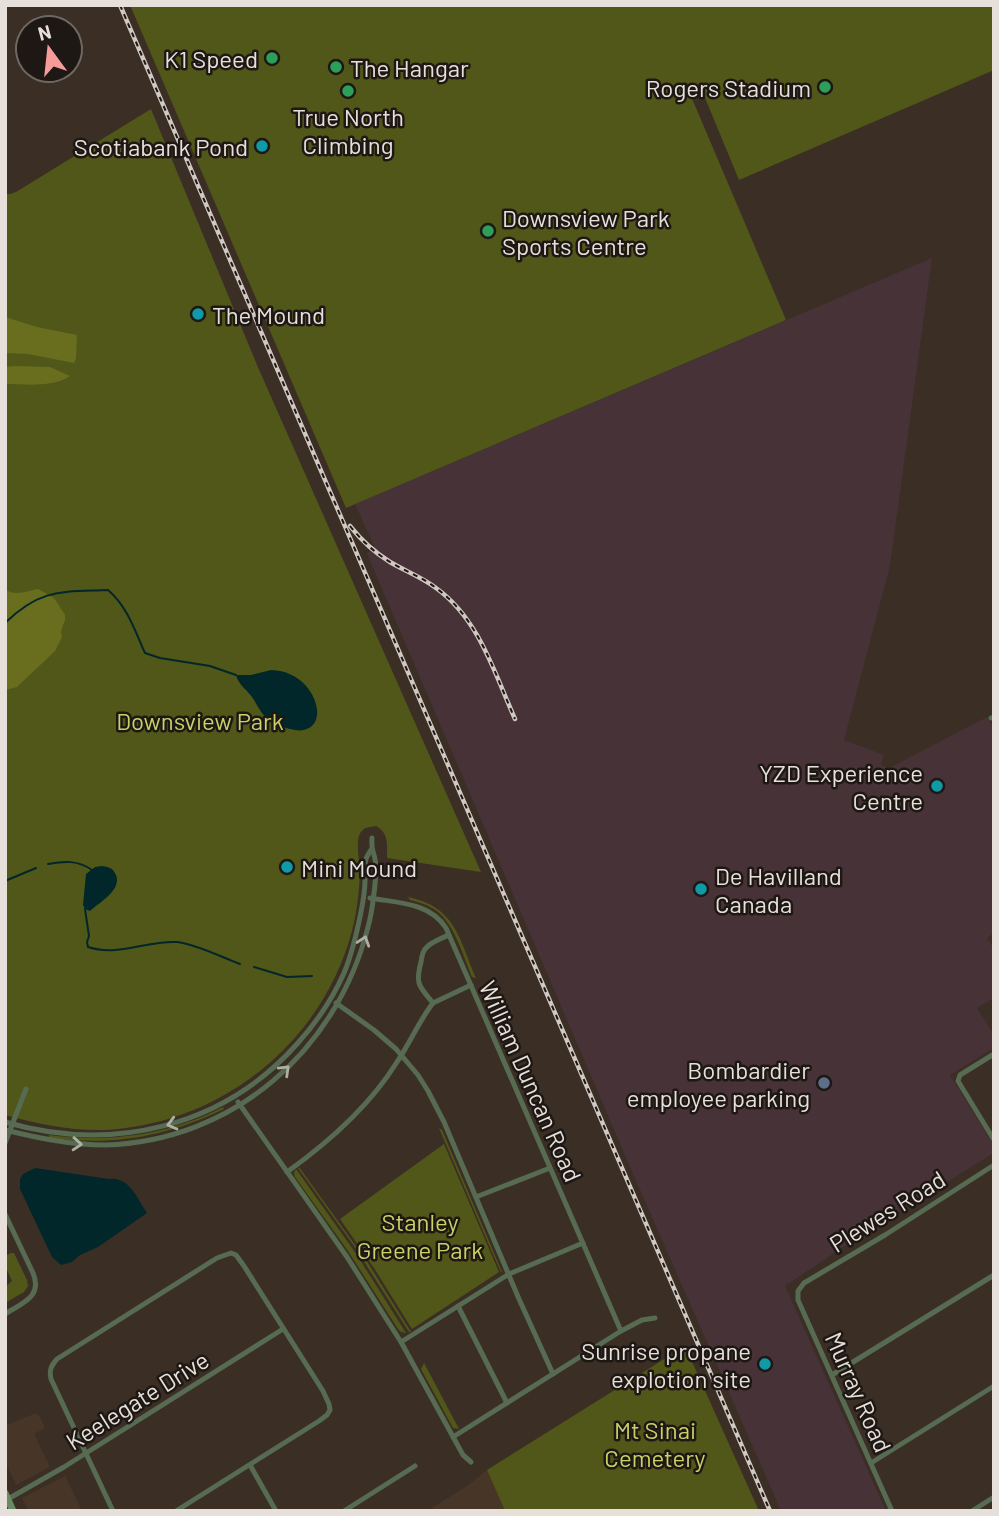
<svg xmlns="http://www.w3.org/2000/svg" width="999" height="1516" viewBox="0 0 999 1516" font-family="Barlow,sans-serif">
<rect width="100%" height="100%" fill="#3b2e25"/>
<!-- built -->
<g fill="#473528">
<polygon points="36,1413 40,1417 45,1428 34,1434 50,1467 16,1485 5,1461 5,1426"/>
<polygon points="487,1470 505,1511 427,1511 467,1486"/>
<polygon points="65,1476 82,1511 28,1511 22,1498"/>
</g>
<!-- industrial -->
<polygon fill="#463237" points="932,258 890,566 844,740 884,755 881,765 889,768 987,717 994,728 994,933 987,938 994,949 994,998 977,1008 994,1035 994,1048 950,1075 994,1146 994,1153 864,1233 785,1286 886,1511 781,1511 630,1167 367,554 374,546 355,504"/>
<!-- green -->
<g fill="#515718">
<polygon points="130,5 994,5 994,70 739,180 703,93 685,82 786,320 346,508"/>
<path d="M 151,109 L 257,365 L 481,872 L 387,858 C 387,844 389,833 376,826 L 365,828 C 362,831 360,832 359,836 C 356,847 360,862 360,873 C 359,893 357,912 352,931 C 322,1044 220,1124 105,1130 C 71,1131 38,1124 5,1115 L 5,194 L 10,194 L 16,192 Z"/>
<path d="M 408,897 C 456,907 459,939 476,978 L 472,977 C 463,955 453,919 432,908 C 425,904 418,902 410,900 Z"/>
<path d="M 223,1107 L 224,1109 C 165,1137 114,1146 49,1138 L 49,1135 C 110,1143 169,1135 223,1107 Z"/>
<polygon points="439,1128 442,1130 502,1272 501,1272 492,1252"/>
<polygon points="444,1144 499,1272 412,1329 374,1268 340,1219"/>
<polygon points="299,1167 368,1263 411,1332 409,1332 354,1246 298,1168"/>
<polygon points="296,1169 357,1255 406,1333 404,1333 402,1331 402,1333 398,1329 348,1251 295,1177 294,1173"/>
<polygon points="11,1253 14,1253 27,1280 28,1286 24,1292 5,1303 5,1287 12,1281 7,1270 5,1271 5,1256"/>
<polygon points="685,1346 759,1511 505,1511 487,1470"/>
<polygon points="424,1363 459,1429 453,1428 421,1369"/>
</g>
<!-- forest -->
<g fill="#686e1d">
<polygon points="5,317 37,327 77,335 76,359 74,363 28,354 5,353"/>
<path d="M 14,366 L 50,367 L 70,376 C 51,388 27,384 5,384 L 5,367 Z"/>
<path d="M 5,589 C 15,597 27,591 38,589 L 54,598 L 65,615 L 65,620 L 61,631 L 62,637 L 55,651 L 17,687 L 5,690 Z"/>
</g>
<!-- water -->
<g fill="#02272a">
<path d="M 271,670 C 321,671 335,741 290,729 C 268,723 265,719 254,700 C 249,691 238,685 236,675 L 251,675 Z"/>
<path d="M 102,866 C 109,867 113,868 116,875 C 122,890 100,902 90,911 L 85,909 L 83,905 L 86,874 L 95,867 Z"/>
<path d="M 35,1168 L 109,1179 C 129,1176 137,1198 147,1213 L 98,1247 L 80,1255 L 72,1262 L 61,1265 L 52,1257 L 20,1189 L 20,1179 L 23,1174 Z"/>
</g>
<g fill="none" stroke-linecap="round" stroke-linejoin="round">
<!-- stream -->
<g stroke="#02272a" stroke-width="2">
<path d="M 5,623 C 41,588 62,592 108,590 C 127,606 135,631 145,653 L 160,658 L 210,666 L 236,675"/>
<path d="M 48,864 C 64,861 78,860 92,870"/>
<polyline points="5,881 36,868"/>
<path d="M 85,909 L 89,936 L 87,942 L 88,947 C 118,957 148,940 177,942 C 196,944 221,957 240,964"/>
<polyline points="254,967 287,977 312,976"/>
</g>
<!-- minor -->
<g stroke="#566b52" stroke-width="5">
<polyline points="991,718 994,717"/>
<path d="M 370,898 C 397,903 429,902 446,928 L 621,1331"/>
<polyline points="336,1003 374,1030 396,1049 418,1075 428,1091 444,1122 519,1299 553,1374"/>
<path d="M 433,1003 C 419,986 415,984 421,962 C 422,955 423,950 428,946 C 434,941 442,938 449,935"/>
<polyline points="994,1054 960,1075 958,1081 994,1140"/>
<polyline points="238,1102 347,1257 401,1342 463,1455 471,1462"/>
<path d="M 5,1122 C 111,1153 222,1128 297,1044 C 316,1023 332,1000 344,973 C 352,954 357,932 361,912 C 363,902 365,891 365,880 C 365,874 364,865 366,859 C 367,856 369,853 371,850"/>
<path d="M 5,1130 C 38,1138 71,1145 105,1145 C 234,1141 337,1050 368,927 C 372,913 378,872 375,859 C 373,849 371,850 372,838"/>
<polyline points="5,1143 26,1089"/>
<path d="M 287,1172 C 329,1142 369,1107 397,1062 C 409,1044 418,1024 430,1007 L 433,1003 L 471,985"/>
<polyline points="476,1197 550,1168"/>
<path d="M 5,1214 L 33,1273 C 43,1297 22,1303 5,1314"/>
<polyline points="458,1306 507,1403"/>
<polyline points="401,1342 509,1274 583,1243"/>
<polyline points="832,1375 994,1275"/>
<polyline points="453,1437 621,1331 642,1320 655,1318"/>
<polyline points="871,1463 994,1386"/>
<polyline points="250,1465 276,1511"/>
<polyline points="8,1499 64,1467 283,1329"/>
<path d="M 113,1511 L 51,1379 C 49,1370 51,1366 57,1359 L 217,1258 L 231,1253 L 236,1255 L 244,1266 L 323,1391 L 329,1404 L 330,1410 L 327,1415 L 319,1421 L 176,1511"/>
<polyline points="344,1511 415,1466"/>
<polyline points="892,1511 798,1300 798,1291 804,1283 885,1235 994,1165"/>
<polyline points="972,1511 994,1497"/>
</g>
<!-- secondary -->
<polyline stroke="#698b63" stroke-width="7" points="5,1493 13,1511"/>
<defs>
<g id="rail">
<polyline points="120,5 770,1511"/>
<path d="M 350,526 C 361,540 374,552 390,562 C 405,571 422,577 436,588 C 479,619 494,672 515,719"/>
</g>
</defs>
<!-- rail casing -->
<use href="#rail" stroke="#d1c8c2" stroke-width="4.5"/>
<!-- rail -->
<use href="#rail" stroke="#1e1814" stroke-width="2" stroke-dasharray="5" stroke-linecap="butt"/>
</g>
<!-- one-way arrows -->
<defs><path id="oneway-chevron" d="M-2-3.5L2.5 0L-2 3.5" fill="none" stroke-width="1.6" stroke-linecap="round" stroke-linejoin="round" transform="scale(1.75)"/></defs>
<g stroke="#adb1a3">
<use href="#oneway-chevron" transform="translate(364 941) rotate(-72)"/>
<use href="#oneway-chevron" transform="translate(285 1070) rotate(-44)"/>
<use href="#oneway-chevron" transform="translate(172 1124) rotate(165)"/>
<use href="#oneway-chevron" transform="translate(77 1144) rotate(4)"/>
</g>
<!-- markers -->
<g fill="#2e9e5b" stroke="#1e1814" stroke-width="2.5">
<circle cx="272" cy="58" r="7"/>
<circle cx="336" cy="67" r="7"/>
<circle cx="825" cy="87" r="7"/>
<circle cx="348" cy="91" r="7"/>
<circle cx="488" cy="231" r="7"/>
</g>
<g fill="#0f9aa8" stroke="#1e1814" stroke-width="2.5">
<circle cx="262" cy="146" r="7"/>
<circle cx="198" cy="314" r="7"/>
<circle cx="937" cy="786" r="7"/>
<circle cx="287" cy="867" r="7"/>
<circle cx="701" cy="889" r="7"/>
<circle cx="765" cy="1364" r="7"/>
</g>
<circle fill="#5c6f8a" stroke="#1e1814" stroke-width="2.5" cx="824" cy="1083" r="7"/>
<g text-anchor="middle" dominant-baseline="central" stroke-width="5" stroke-linejoin="round" paint-order="stroke">
<!-- poi labels -->
<g font-size="24" fill="#e7dfd9" stroke="#1e1814" text-anchor="end">
<text x="258" y="58">K1 Speed</text>
<text x="350" y="67" text-anchor="start">The Hangar</text>
<text x="811" y="87">Rogers Stadium</text>
<text x="348" y="116" text-anchor="middle">True North<tspan x="348" dy="28">Climbing</tspan></text>
<text x="248" y="146">Scotiabank Pond</text>
<text x="502" y="217" text-anchor="start">Downsview Park<tspan x="502" dy="28">Sports Centre</tspan></text>
<text x="212" y="314" text-anchor="start">The Mound</text>
<text x="923" y="772">YZD Experience<tspan x="923" dy="28">Centre</tspan></text>
<text x="301" y="867" text-anchor="start">Mini Mound</text>
<text x="715" y="875" text-anchor="start">De Havilland<tspan x="715" dy="28">Canada</tspan></text>
<text x="810" y="1069">Bombardier<tspan x="810" dy="28">employee parking</tspan></text>
<text x="751" y="1350">Sunrise propane<tspan x="751" dy="28">explotion site</tspan></text>
</g>
<!-- park labels -->
<g font-size="24" fill="#c8d267" stroke="#1e1814">
<text x="200" y="720">Downsview Park</text>
<text x="420" y="1221">Stanley<tspan x="420" dy="28">Greene Park</tspan></text>
<text x="655" y="1429">Mt Sinai<tspan x="655" dy="28">Cemetery</tspan></text>
</g>
<!-- street labels -->
<g font-size="24" fill="#e7dfd9" stroke="#1e1814">
<text transform="translate(531 1081) rotate(66)">William Duncan Road</text>
<text transform="translate(887 1211) rotate(-32)">Plewes Road</text>
<text transform="translate(859 1392) rotate(66)">Murray Road</text>
<text transform="translate(137 1400) rotate(-32)">Keelegate Drive</text>
</g>
</g>
<!-- border -->
<rect width="999" height="1516" fill="none" stroke="#e7dfd9" stroke-width="14"/>
<!-- north arrow -->
<g transform="translate(49 49) rotate(345)"><circle r="33" fill="#1e1814" stroke="#6e6863" stroke-width="2"/>
<path d="M0-5L12 26L0 18L-12 26Z" fill="#f59b9a"/>
<text y="-10" font-size="19" font-weight="bold" text-anchor="middle" fill="#e7dfd9">N</text>
</g>
</svg>
